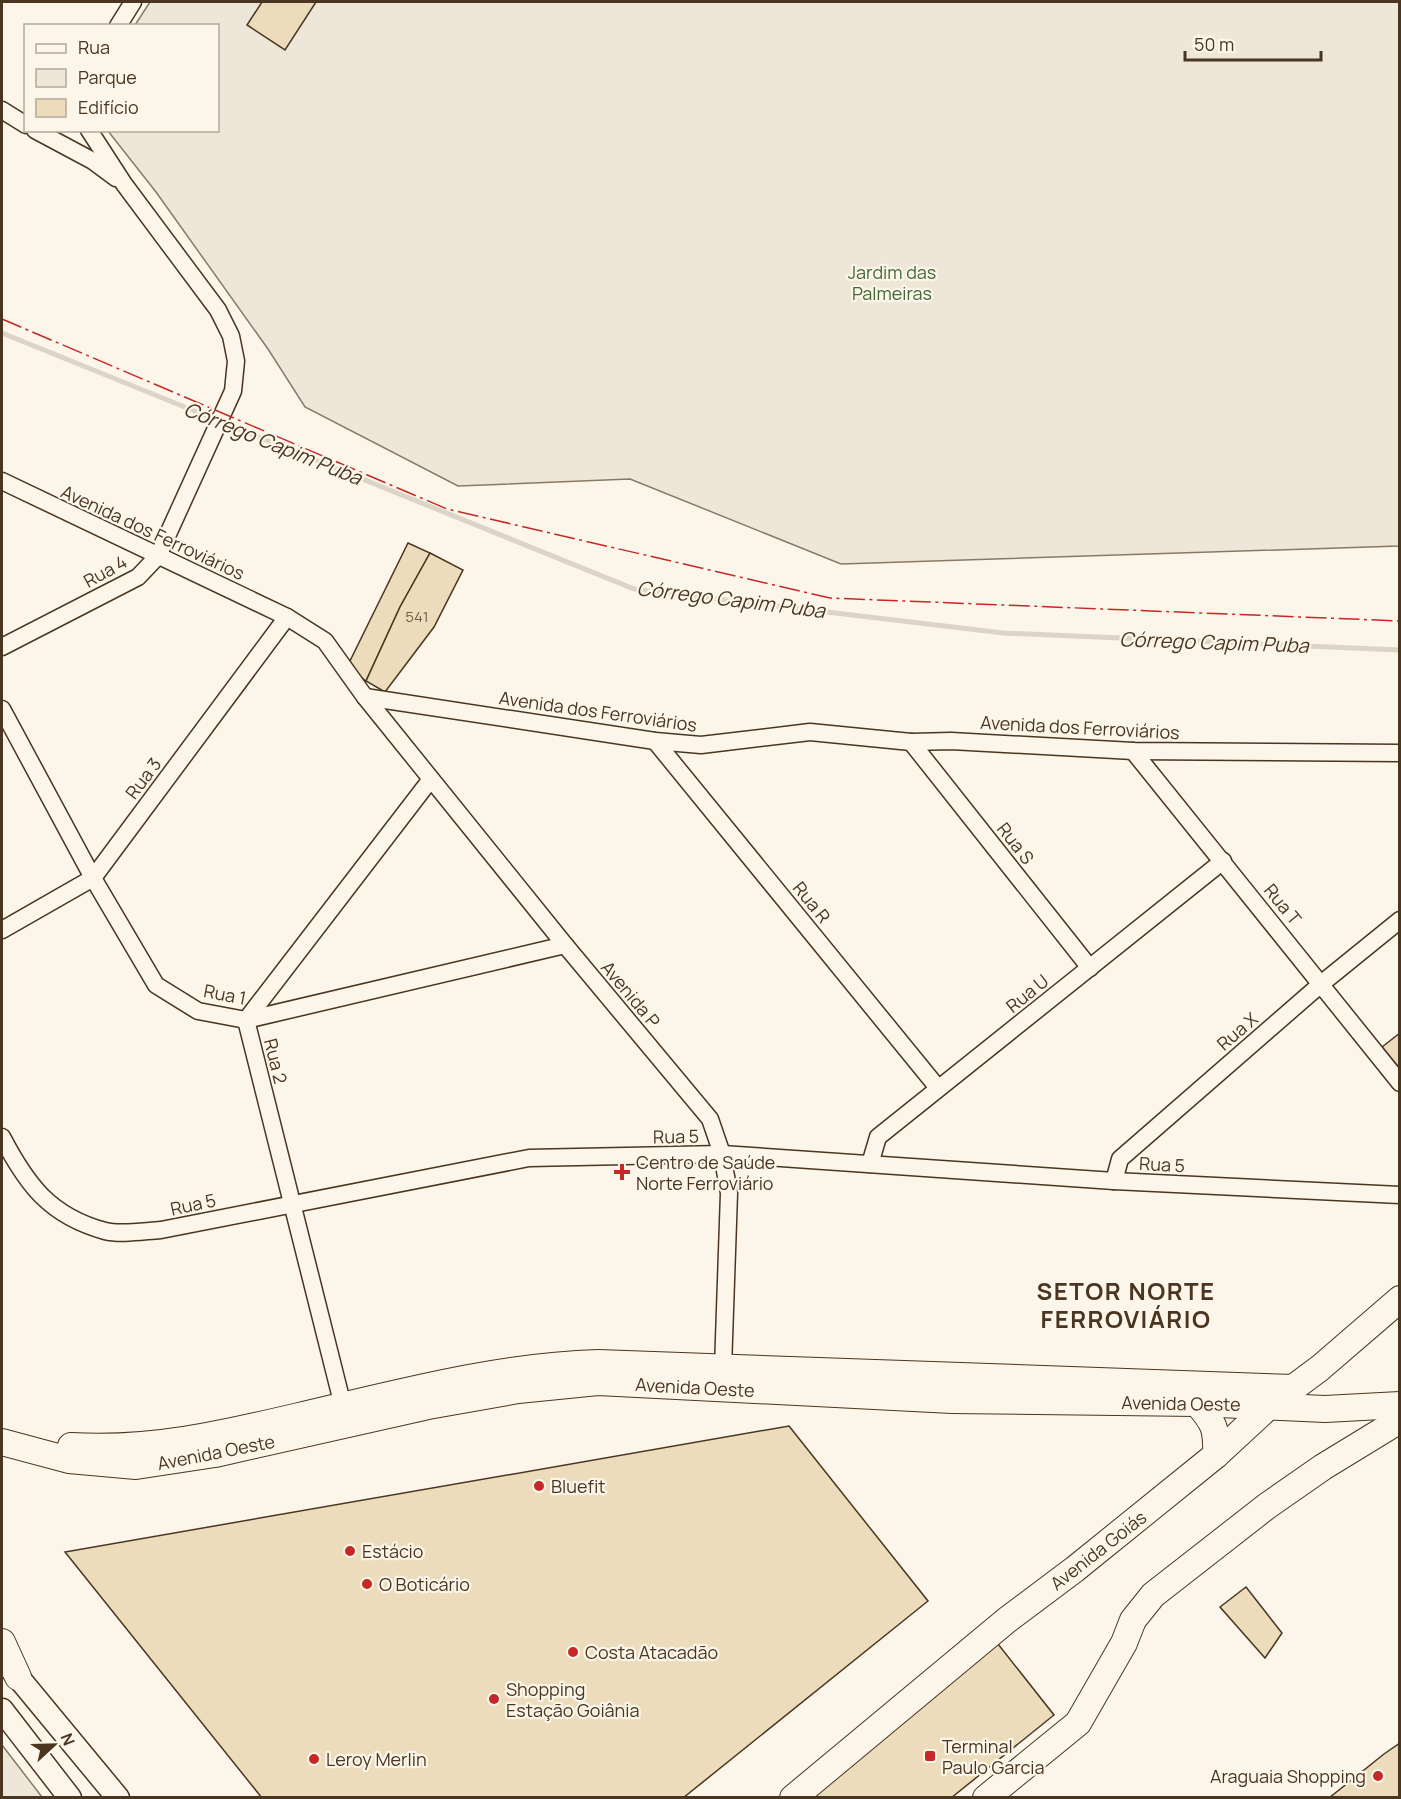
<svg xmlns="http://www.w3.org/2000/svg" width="1401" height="1799" viewBox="0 0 1401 1799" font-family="Manrope,sans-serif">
<rect width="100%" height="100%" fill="#fbf6e9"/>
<!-- green -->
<g fill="#ede6d9" stroke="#887966" stroke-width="1.5">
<polygon points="150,2 1399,2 1399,546 841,564 630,479 458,486 305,407 268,349 156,192 108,131 218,130 218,26 135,25"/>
<polygon points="2,1745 42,1797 2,1797"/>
</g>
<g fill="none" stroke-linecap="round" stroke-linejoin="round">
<!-- stream -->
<polyline stroke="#dcd4c6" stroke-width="5" points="2,333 634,589 1003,633 1400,650"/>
</g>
<!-- building -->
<g fill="#ecdcbc" stroke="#4a3520" stroke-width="1.5">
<polygon points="262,2 316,2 285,50 247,25"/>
<polygon points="408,543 430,553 400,607 366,681 347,667"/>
<polygon points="430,553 463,570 434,627 385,692 366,681 400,607"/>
<polygon points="1400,1033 1400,1069 1382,1047"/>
<polygon points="789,1426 928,1601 683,1798 262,1798 65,1552"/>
<polygon points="1246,1587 1282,1633 1265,1658 1220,1607"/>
<polygon points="998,1644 1054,1715 951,1798 806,1798"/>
<polygon points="1400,1743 1400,1798 1329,1798 1384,1754"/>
</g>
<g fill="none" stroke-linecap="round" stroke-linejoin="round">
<defs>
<g id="minor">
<polyline points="118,26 133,2"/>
<polyline points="2,110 26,125"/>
<polyline points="35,130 93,161 116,178"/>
<polyline points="2,481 287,617 325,641 365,697 565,945 710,1119 722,1154 729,1193 723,1368"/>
<polyline points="2,647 138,577 158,556 233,391 236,361 231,336 218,310 124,184 89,130"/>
<polyline points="365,697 655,741 701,745 810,732 911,742 951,741 1133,751 1400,753"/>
<polyline points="2,709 93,878 156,985 198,1011 246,1020 565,945"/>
<polyline points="655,741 938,1088"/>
<polyline points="911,742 1090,968"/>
<polyline points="1133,751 1400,1083"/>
<polyline points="2,930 93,878 287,617"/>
<path d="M 2,1137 C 27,1185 50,1216 105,1231 C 121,1235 144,1231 161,1230 L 529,1158 L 722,1154 L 1114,1181 L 1400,1195"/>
<polyline points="870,1164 878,1137 1223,861"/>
<polyline points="1114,1181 1120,1159 1321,984 1400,920"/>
<polyline points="343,1406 246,1020 431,779"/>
</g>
<g id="secondary">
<polyline points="8,1665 118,1798"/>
<polyline points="2,1710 70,1798"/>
</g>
<g id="primary">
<path d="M 1197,1403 C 1214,1423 1217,1428 1216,1455"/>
<polyline points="2,1442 69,1460 136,1466 215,1454 428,1406 518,1390 598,1382 952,1400 1197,1403 1325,1409 1400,1405"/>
<path d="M 71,1446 C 150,1451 223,1434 299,1416 C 398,1393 497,1366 598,1363 L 1294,1388"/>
<polyline points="2,1642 18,1677"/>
<polyline points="793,1798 1007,1620 1075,1569 1216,1455 1269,1406 1320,1368 1400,1299"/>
<polyline points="986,1798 1078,1723 1124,1643 1133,1620 1153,1595 1267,1506 1323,1467 1400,1420"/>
</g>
</defs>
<!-- minor casing -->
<use href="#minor" stroke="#4a3520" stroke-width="19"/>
<!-- secondary casing -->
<use href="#secondary" stroke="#4a3520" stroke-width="25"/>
<!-- primary casing -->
<use href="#primary" stroke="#4a3520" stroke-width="28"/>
<!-- minor -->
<use href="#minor" stroke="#fbf6e9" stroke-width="16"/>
<!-- secondary -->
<use href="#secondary" stroke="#fbf6e9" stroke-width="22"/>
<!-- primary -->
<use href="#primary" stroke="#fbf6e9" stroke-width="26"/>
<!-- power -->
<polyline stroke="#c62828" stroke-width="1.5" stroke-dasharray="21 4.5 3 4.5" stroke-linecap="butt" points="2,319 447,509 830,598 1400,621"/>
</g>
<!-- markers -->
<g fill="#c62828" stroke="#fbf6e9" stroke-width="2">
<path d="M619 1163h6v6h6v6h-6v6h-6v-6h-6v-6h6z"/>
<circle cx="539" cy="1486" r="6"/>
<circle cx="350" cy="1551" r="6"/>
<circle cx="367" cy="1584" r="6"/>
<circle cx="573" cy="1652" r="6"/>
<circle cx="494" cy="1699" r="6"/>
<rect x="924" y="1750" width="12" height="12" rx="3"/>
<circle cx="314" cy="1759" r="6"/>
<circle cx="1378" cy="1776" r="6"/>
</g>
<g text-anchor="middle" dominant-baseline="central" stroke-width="4.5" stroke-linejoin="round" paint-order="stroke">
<!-- number labels -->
<g font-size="15" fill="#725f47">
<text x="417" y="616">541</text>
</g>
<!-- park labels -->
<g font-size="18" fill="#436837" stroke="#fbf6e9">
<text x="892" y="272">Jardim das<tspan x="892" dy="21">Palmeiras</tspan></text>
</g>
<!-- street labels -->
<g font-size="18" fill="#4a3520" stroke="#fbf6e9">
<text transform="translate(153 532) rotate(25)">Avenida dos Ferroviários</text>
<text transform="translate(105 571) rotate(-29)">Rua 4</text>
<text transform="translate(598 711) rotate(8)">Avenida dos Ferroviários</text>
<text transform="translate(1080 727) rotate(3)">Avenida dos Ferroviários</text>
<text transform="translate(143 778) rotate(-53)">Rua 3</text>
<text transform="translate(1016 843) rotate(52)">Rua S</text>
<text transform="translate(812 902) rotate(51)">Rua R</text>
<text transform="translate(1283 904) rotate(51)">Rua T</text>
<text transform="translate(1027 993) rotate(-39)">Rua U</text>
<text transform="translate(225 994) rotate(11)">Rua 1</text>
<text transform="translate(631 994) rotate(50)">Avenida P</text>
<text transform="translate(1237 1031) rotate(-41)">Rua X</text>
<text transform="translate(276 1061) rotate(76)">Rua 2</text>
<text transform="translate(676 1136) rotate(-1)">Rua 5</text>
<text transform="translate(1162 1164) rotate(3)">Rua 5</text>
<text transform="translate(193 1204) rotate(-12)">Rua 5</text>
<text transform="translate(695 1387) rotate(3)">Avenida Oeste</text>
<text transform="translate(1181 1403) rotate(1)">Avenida Oeste</text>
<text transform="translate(216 1452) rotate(-11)">Avenida Oeste</text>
<text transform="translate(1098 1550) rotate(-38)">Avenida Goiás</text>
</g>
<!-- poi labels -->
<g font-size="18" fill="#4a3520" stroke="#fbf6e9" text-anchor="start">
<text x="636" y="1162">Centro de Saúde<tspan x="636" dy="21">Norte Ferroviário</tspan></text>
<text x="551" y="1486">Bluefit</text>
<text x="362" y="1551">Estácio</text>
<text x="379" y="1584">O Boticário</text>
<text x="585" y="1652">Costa Atacadão</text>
<text x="506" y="1689">Shopping<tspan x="506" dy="21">Estação Goiânia</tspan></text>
<text x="942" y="1746">Terminal<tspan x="942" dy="21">Paulo Garcia</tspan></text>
<text x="326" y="1759">Leroy Merlin</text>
<text x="1366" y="1776" text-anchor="end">Araguaia Shopping</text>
</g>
<!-- water labels -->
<g font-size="20" font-style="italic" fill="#4a3520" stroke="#fbf6e9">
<text transform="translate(273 443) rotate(22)">Córrego Capim Puba</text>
<text transform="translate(731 599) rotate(7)">Córrego Capim Puba</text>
<text transform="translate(1214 642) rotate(2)">Córrego Capim Puba</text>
</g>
<!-- district labels -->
<g font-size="24" font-weight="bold" letter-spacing="1.5" fill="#4a3520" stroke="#fbf6e9">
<text x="1126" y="1290">SETOR NORTE<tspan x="1126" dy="28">FERROVIÁRIO</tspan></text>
</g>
</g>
<!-- border -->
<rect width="1401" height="1799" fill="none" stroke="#4a3520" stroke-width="6"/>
<!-- legend -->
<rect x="24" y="24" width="195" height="108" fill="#fbf6e9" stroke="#b4a999" stroke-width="1.5"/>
<rect x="36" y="44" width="30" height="9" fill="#fbf6e9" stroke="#b4a999" stroke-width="1.5"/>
<text x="78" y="54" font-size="18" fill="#4a3520">Rua</text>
<rect x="36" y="69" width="30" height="18" fill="#ede6d9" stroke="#b4a999" stroke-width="1.5"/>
<text x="78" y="84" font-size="18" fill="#4a3520">Parque</text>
<rect x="36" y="99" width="30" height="18" fill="#ecdcbc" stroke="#b4a999" stroke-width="1.5"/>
<text x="78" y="114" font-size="18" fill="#4a3520">Edifício</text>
<!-- north arrow -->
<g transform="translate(54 1745) rotate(68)" stroke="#fbf6e9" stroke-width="4.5" paint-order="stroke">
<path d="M0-4.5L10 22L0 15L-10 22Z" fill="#4a3520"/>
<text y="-9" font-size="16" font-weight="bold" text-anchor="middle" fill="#4a3520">N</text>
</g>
<!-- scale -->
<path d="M1185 51v9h136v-9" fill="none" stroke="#4a3520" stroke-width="3"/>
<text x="1194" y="51" font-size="18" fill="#4a3520" stroke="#fbf6e9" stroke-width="4.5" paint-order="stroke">50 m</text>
</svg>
